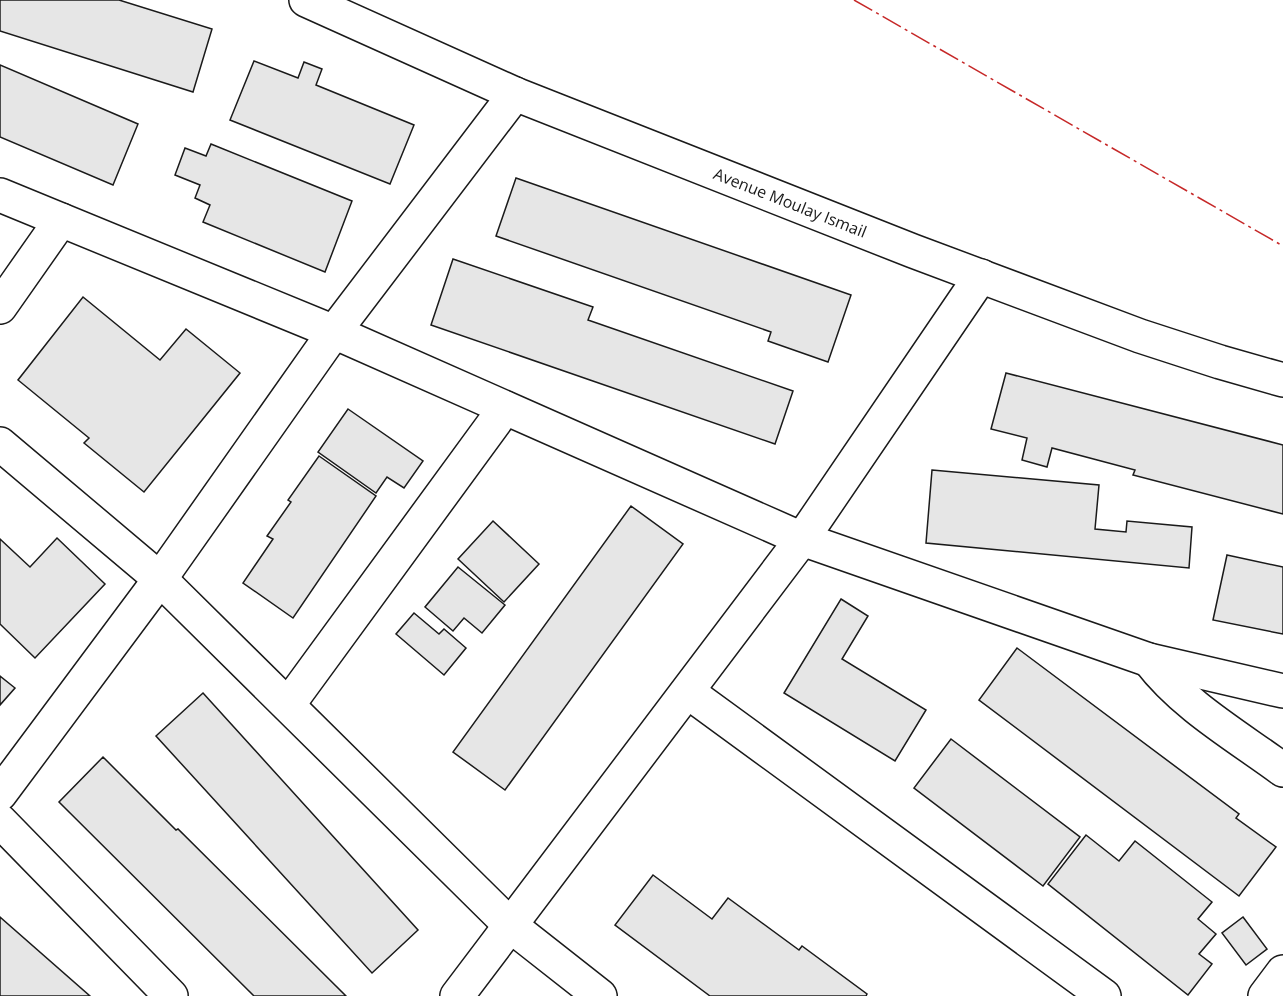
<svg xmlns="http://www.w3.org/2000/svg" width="1283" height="996" viewBox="0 0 1283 996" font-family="'Open Sans',sans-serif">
<rect width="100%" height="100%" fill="#fff"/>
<!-- building -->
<g fill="#e6e6e6" stroke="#1a1a1a" stroke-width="1.5">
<polygon points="0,0 119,0 212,29 193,92 0,31"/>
<polygon points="254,61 298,78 304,62 322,69 316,85 414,125 390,184 230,120"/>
<polygon points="0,65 138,124 113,185 0,137"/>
<polygon points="211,144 352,201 325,272 203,222 210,205 195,198 200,185 175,175 185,148 206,156"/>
<polygon points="516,178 851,295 828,362 768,341 771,332 496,236"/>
<polygon points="453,259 593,307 588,320 793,391 775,444 431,325"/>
<polygon points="83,297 160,360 186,329 240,373 144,492 84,443 89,438 18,380"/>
<polygon points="1006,373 1283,445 1283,514 1133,475 1135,470 1052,448 1047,467 1022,460 1027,438 991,429"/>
<polygon points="348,409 423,461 404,488 387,477 376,493 318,452"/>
<polygon points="319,456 376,496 293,618 243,583 273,539 267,536 291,502 288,500"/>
<polygon points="932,470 1099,485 1095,529 1126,532 1127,521 1192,527 1189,568 926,543"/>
<polygon points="631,506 683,544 505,790 453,752"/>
<polygon points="493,521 539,564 504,602 458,559"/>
<polygon points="57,538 105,584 35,658 0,624 0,539 30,567"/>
<polygon points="1227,555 1283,567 1283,634 1213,620"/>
<polygon points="458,567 505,605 482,633 464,618 453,631 425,607"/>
<polygon points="841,599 868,616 842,659 926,710 895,761 784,693"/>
<polygon points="414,613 439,634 444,629 466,648 444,675 396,634"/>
<polygon points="1017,648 1239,814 1236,818 1276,847 1239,896 979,700"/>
<polygon points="0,676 15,688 0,705"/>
<polygon points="203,693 418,930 372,973 156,736"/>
<polygon points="951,739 1080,837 1043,886 914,788"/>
<polygon points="103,757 176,830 178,829 346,996 254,996 59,802"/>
<polygon points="1086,835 1119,861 1135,841 1212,902 1198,919 1216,934 1199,954 1212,964 1188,995 1048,884"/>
<polygon points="653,875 712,919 728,898 799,950 802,946 867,994 866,996 710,996 615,925"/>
<polygon points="0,917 90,996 0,996"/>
<polygon points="1243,917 1267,949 1246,965 1222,933"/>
</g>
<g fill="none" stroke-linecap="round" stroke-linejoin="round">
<defs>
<g id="minor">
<path id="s1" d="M 306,0 L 515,94 L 913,251 L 1140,336 L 1220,362 L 1283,380"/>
<polyline points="0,195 334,332 802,539 1149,660 1283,691"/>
<polyline points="0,307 61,220"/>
<polyline points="0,444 160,579 511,926 600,996"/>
<path d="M 1149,660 C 1184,706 1237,736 1283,770"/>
<polyline points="688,692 1104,996"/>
<polyline points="288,705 505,408"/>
<polyline points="0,794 160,579 334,332 515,94"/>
<polyline points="0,821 171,996"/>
<polyline points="457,996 802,539 981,276"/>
<polyline points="1265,996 1283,972"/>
</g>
</defs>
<!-- minor casing -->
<use href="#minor" stroke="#1a1a1a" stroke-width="36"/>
<!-- minor -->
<use href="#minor" stroke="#fff" stroke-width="33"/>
<!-- power -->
<polyline stroke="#c62828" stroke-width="1.5" stroke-dasharray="21 4.5 3 4.5" stroke-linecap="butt" points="854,0 1283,246"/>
</g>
<g text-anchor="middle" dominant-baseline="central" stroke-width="4.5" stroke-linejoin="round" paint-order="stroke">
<!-- street labels -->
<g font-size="16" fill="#1a1a1a" stroke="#fff">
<text stroke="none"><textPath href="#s1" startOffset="525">Avenue Moulay Ismail</textPath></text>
</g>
</g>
</svg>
